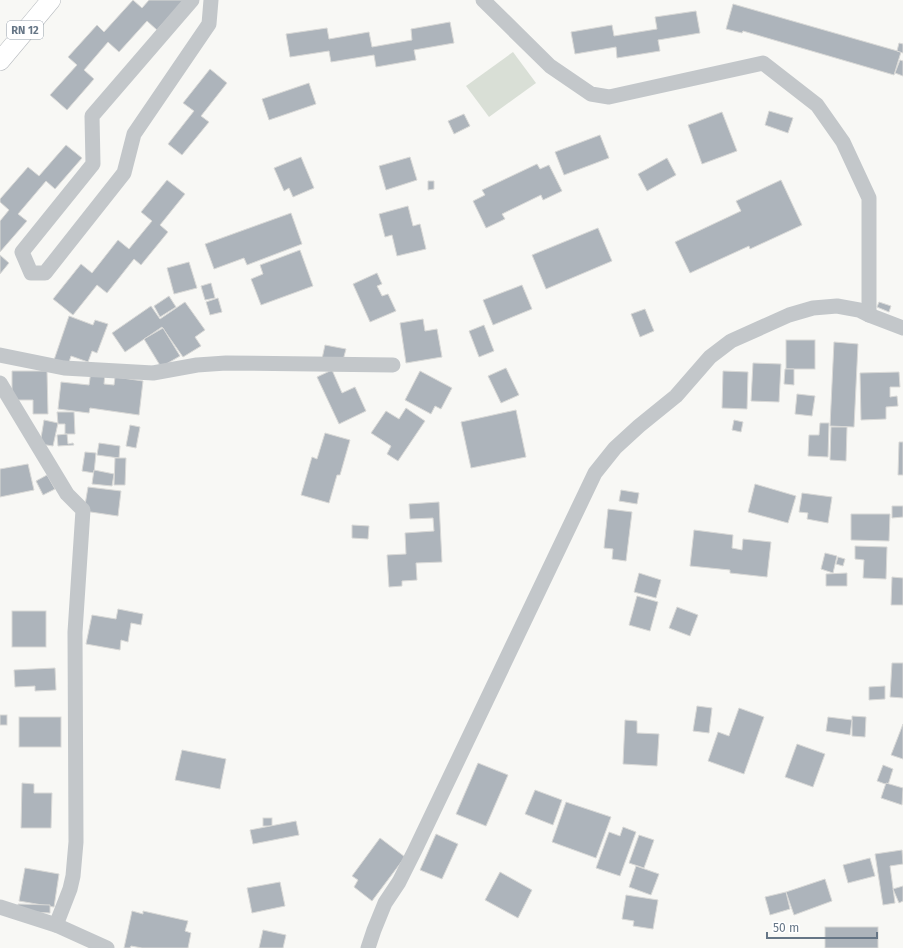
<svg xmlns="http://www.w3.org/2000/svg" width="903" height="948" viewBox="0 0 903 948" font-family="'Fira Sans',sans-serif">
<rect width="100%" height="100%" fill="#f8f8f5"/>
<!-- green -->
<polygon fill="#d9dfd6" points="513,52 536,83 489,117 466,86"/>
<!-- building -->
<g fill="#adb4bb" stroke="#d9d9d7">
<polygon points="133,0 142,8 149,0 184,0 157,30 147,21 119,52 108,42 84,70 94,79 67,110 50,95 77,65 68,57 97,25 104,32"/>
<polygon points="733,4 901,52 894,75 743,31 742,33 726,29"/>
<polygon points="696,11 700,33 658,40 660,51 617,58 616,47 575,54 571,32 612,25 614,36 657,29 655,17"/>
<polygon points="450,22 454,43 414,50 416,60 376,67 374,55 331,62 329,51 290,57 286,34 327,28 329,39 369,32 372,47 412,40 411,29"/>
<polygon points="899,43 903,44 903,53 897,51"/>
<polygon points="900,60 903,61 903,76 895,73"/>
<polygon points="210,69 227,83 201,116 209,122 182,155 168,144 194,111 183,103"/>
<polygon points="309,83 316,104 269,120 262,99"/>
<polygon points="769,111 793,118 788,133 765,125"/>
<polygon points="722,112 737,151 702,164 688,125"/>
<polygon points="464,114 470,126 454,134 448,121"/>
<polygon points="600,135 609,158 564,175 555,152"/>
<polygon points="66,145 82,158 55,189 46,181 18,214 27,221 0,252 0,221 9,210 0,202 0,199 28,167 39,176"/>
<polygon points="301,157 314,188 293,197 289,188 284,191 274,168"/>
<polygon points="410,157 417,180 386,190 379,166"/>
<polygon points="667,158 676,175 647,191 638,174"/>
<polygon points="537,164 540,169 549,165 562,191 543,200 541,195 502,214 505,219 486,228 473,201 485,195 482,190"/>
<polygon points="167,180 185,194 160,225 168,232 141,265 134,259 107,293 97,285 73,315 53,299 81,264 92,273 118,240 129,249 152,221 141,212"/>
<polygon points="781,180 802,225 750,249 749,246 690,273 675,242 741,211 736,201"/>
<polygon points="428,181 434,181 434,189 428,190"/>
<polygon points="408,206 413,226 420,224 426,249 397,256 392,235 385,237 379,214"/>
<polygon points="291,213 302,244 247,265 244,258 214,269 205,244"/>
<polygon points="598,228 612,261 546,289 532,255"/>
<polygon points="300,250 313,286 261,305 251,279 263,274 260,265"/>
<polygon points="0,255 9,263 0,274"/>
<polygon points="189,262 197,288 174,294 167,268"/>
<polygon points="377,273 382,284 377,286 382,296 388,294 396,311 370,322 353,284"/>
<polygon points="211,283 215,298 205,300 201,286"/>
<polygon points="522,285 532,309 493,325 483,300"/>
<polygon points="169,296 176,307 160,317 154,306"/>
<polygon points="218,298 222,312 210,315 206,302"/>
<polygon points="185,302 205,330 195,337 201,346 183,357 162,327 125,352 112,333 151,306 160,319"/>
<polygon points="879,302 891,306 889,312 877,307"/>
<polygon points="645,309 654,331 640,337 631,314"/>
<polygon points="69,316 93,325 95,320 108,324 97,353 92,351 88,362 71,356 68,365 54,360"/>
<polygon points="423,319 425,331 437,329 442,357 406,363 400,323"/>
<polygon points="484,325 494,351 479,357 469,331"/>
<polygon points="163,328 180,356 161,367 144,339"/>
<rect x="786" y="340" width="29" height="29"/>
<polygon points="834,342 858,344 854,427 830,426"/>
<polygon points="325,345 346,349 342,364 322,359"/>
<polygon points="753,363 781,364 779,402 751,401"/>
<polygon points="506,368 519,395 501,403 488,376"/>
<polygon points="785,369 794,369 794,385 784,384"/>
<polygon points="332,370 342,393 355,387 366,411 339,424 317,377"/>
<polygon points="12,371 47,371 48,414 33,414 33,400 12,400"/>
<polygon points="91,371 105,373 104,384 114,385 115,377 143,381 139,415 90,408 89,413 58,409 61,382 89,385"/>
<polygon points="420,371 452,388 441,409 435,406 431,414 405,400"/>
<polygon points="723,371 748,372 747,409 722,408"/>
<polygon points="899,372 900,387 890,387 890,397 897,396 898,406 886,407 886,419 861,420 860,373"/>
<polygon points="797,394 815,396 812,416 795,414"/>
<polygon points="406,408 425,421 398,461 387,454 391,446 371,433 386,411 399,419"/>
<polygon points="516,410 526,457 471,468 461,422"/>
<polygon points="57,412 74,412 75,434 65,434 65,424 58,424"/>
<polygon points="44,420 58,423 53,446 40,444"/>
<polygon points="734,420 743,422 741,432 732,430"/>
<polygon points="820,423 829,423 828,457 808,456 809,435 819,435"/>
<polygon points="130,425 140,427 136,448 126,446"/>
<polygon points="831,427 847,427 846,461 830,460"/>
<polygon points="325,433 350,440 340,475 337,475 329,503 301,495 312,457 317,459"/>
<polygon points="67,434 68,444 73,443 74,445 58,446 57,435"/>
<polygon points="899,442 903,442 903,475 898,475"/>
<polygon points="99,443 120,446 119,458 97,455"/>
<polygon points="85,452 96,453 94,473 82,471"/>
<polygon points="115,458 126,458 125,485 114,485"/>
<polygon points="28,464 34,490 0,497 0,469"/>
<polygon points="94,470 114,474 112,486 92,484"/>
<polygon points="47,475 55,489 43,495 36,481"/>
<polygon points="755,484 796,496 788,523 748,512"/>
<polygon points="88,487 121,491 118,516 84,511"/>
<polygon points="621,490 639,493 637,504 619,501"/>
<polygon points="802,493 832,497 828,523 807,519 808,513 799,512"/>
<polygon points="439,502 442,562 416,563 417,580 402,581 402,586 389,587 387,555 406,554 405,533 434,531 433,518 410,519 409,504"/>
<polygon points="892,506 903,506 903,517 892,518"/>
<polygon points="608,509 632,512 626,561 612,559 613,549 604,548"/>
<polygon points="851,514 890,514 889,541 851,540"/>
<polygon points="352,525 369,526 368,539 352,538"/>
<polygon points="694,530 733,535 732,548 742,550 743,539 771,542 767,577 730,573 730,570 690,566"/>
<polygon points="855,546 887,547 886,579 863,578 864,560 855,559"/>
<polygon points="825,553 837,556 833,573 821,569"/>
<polygon points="838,557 845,559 843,566 836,564"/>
<polygon points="639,573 661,580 656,598 634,592"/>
<polygon points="847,573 847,586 826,586 826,574"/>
<polygon points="892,577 903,578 903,605 891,605"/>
<polygon points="637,596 658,602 650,631 629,625"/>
<polygon points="677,607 698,615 690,636 669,628"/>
<polygon points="118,609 143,614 141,625 131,623 128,642 121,640 120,650 86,644 92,615 116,619"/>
<rect x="12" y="611" width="34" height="36"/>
<polygon points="892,663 903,663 903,698 890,697"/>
<polygon points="55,668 56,690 35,691 35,686 15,687 14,670"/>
<polygon points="885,686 885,699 869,700 869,687"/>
<polygon points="697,706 712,708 709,733 693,731"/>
<polygon points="739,708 764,717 744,774 708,761 718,732 729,736"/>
<rect x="0" y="715" width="7" height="10"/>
<polygon points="852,716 866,717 865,737 852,736"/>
<rect x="19" y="717" width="42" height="30"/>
<polygon points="828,717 852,720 850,735 826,731"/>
<polygon points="625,720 637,721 637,733 659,734 657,766 623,764"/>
<polygon points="903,724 903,759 891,755"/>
<polygon points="797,744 825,754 813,787 785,777"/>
<polygon points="182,750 226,759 220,789 175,780"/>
<polygon points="478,763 508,775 486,826 456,814"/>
<polygon points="883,765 893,769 888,785 877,781"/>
<polygon points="22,783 34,784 34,793 52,793 51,828 21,828"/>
<polygon points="886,783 903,788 902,805 881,798"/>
<polygon points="535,790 562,800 553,825 525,814"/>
<polygon points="566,802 611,817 596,858 552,842"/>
<rect x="263" y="818" width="9" height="8"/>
<polygon points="296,821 299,835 253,844 250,830"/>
<polygon points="623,827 636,832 620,876 596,868 609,832 620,836"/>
<polygon points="436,834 458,844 442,879 420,870"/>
<polygon points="639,835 654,840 644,868 629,863"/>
<polygon points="380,838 405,857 372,901 354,887 358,880 352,876"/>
<polygon points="902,850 903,864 890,866 895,903 883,905 875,854"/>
<polygon points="870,858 875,876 848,883 843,865"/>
<polygon points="636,866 659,874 651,895 629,887"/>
<polygon points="25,868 59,874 54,907 19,901"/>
<polygon points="500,872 532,890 518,918 485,900"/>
<polygon points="825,879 832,901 794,915 786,892"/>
<polygon points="280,882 285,906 252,913 247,888"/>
<polygon points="903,886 903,901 899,903 893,889"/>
<polygon points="786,892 790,909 770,915 765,897"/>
<polygon points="626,895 658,900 653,929 633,926 634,921 622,919"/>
<polygon points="18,904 50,905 50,913 18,911"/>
<polygon points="132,911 143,914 143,911 188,921 185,931 191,933 188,948 142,948 131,946 130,948 124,948"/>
<rect x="825" y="927" width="53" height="21"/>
<polygon points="263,930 286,935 283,948 259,948"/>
</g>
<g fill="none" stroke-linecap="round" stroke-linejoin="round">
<defs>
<polyline id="major" points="0,61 51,0"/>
</defs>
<!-- major casing -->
<use href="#major" stroke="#b6babe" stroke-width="20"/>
<!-- minor -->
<g stroke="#c3c7ca" stroke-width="15">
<polyline points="192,0 92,116 93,164 22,252 31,273 45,273 124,173 134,134 209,24 211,0"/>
<polyline points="483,0 550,66 591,94 609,97 763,63 817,105 843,142 869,198 869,315"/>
<polyline points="0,355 64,368 153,373 197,365 226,363 393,365"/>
<polyline points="0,383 67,494 83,510 75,632 76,842 73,876 70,889 56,925"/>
<polyline points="0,907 56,925 107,948"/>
<polyline points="368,948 374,930 385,903 399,882 415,850 595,473 615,448 639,426 676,396 710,357 731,341 789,315 813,308 837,306 859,310 869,315 903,328"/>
</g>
<!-- major -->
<use href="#major" stroke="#fff" stroke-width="19"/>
</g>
<g text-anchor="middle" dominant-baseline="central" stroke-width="4" stroke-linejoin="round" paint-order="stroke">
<!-- shield labels -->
<rect fill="#fff" stroke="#949faa" stroke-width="1" x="7" y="21" width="36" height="18" rx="3"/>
<g font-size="11" font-weight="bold" fill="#667686">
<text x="25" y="30">RN 12</text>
</g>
</g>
<!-- scale -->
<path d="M767 932v6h110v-6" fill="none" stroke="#667686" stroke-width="2"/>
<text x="773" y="932" font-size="12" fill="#667686" stroke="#ffffff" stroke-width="3" paint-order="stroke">50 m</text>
</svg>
